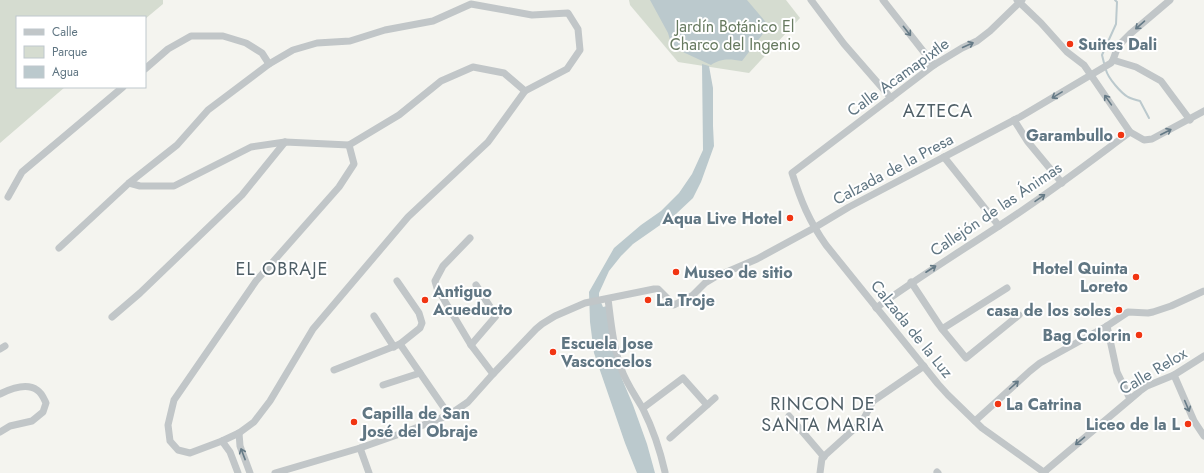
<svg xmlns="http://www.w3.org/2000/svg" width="1204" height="473" viewBox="0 0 1204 473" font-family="Jost,sans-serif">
<rect width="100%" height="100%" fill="#f4f4ef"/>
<!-- green -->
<g fill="#d5dcd0">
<polygon points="0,0 163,0 163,4 145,19 145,17 17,17 17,87 65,87 0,143"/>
<polygon points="629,0 786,0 800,18 749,73 678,62 630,5"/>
</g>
<!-- water -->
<g fill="#bbc9cd">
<path d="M 650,0 L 747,0 L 769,26 L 742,61 C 730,59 721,58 711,65 L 672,47 L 668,33 Z"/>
<polygon points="702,64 709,66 713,88 713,126 714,146 701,182 693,198 676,214 633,244 621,256 609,271 599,293 599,298 603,307 607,306 622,379 633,405 647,444 655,473 637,473 625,443 594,353 590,322 589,292 614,248 641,225 661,211 679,193 692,174 703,150"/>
</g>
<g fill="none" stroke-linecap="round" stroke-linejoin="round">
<!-- stream -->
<g stroke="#bbc9cd" stroke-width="2">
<polyline points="1104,63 1102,55 1116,24 1117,2 1115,0"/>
<path d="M 1106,70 C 1108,78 1121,93 1128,97 C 1132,99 1136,100 1140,101 L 1149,118"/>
</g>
<!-- street -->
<g stroke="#c1c6c8" stroke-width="7">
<polyline points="811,0 844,44 891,98"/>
<polyline points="883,0 934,65"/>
<polyline points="1017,0 1041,23 1067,52 1084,65 1130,132 1144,140 1152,139 1204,111"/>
<path d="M 1022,0 L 990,31 L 977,41 L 962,48 L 934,65 L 792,173 C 801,201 809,221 826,245 L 938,384 L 948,395 L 982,428 L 1045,473"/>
<polyline points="1113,60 1136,67 1161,81 1190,120"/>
<polyline points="145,69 168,49 191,36 223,36 246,43 262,53 269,64"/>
<polyline points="1014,120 1028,142 1062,183"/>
<polyline points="944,157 999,226"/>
<polyline points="129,183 140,186 174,186 251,147 285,142 349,145 399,115 441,81 473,67 504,73 525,91"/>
<polyline points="8,197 22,172 123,87"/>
<polyline points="470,238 443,266 435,281 437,288 471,345 493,374"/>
<polyline points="59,248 129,183 177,145 208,110 269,64 293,50 317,43 350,41 385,30 433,21 471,4 532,15 568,13 578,29 580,50 567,69 525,91 488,142 408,217 313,329 270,401 254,422 239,433 222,441 190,453 178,450 170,441 168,425 174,400 256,281 339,187 354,164 349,145"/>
<polyline points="911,282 942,329 966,358 1019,315"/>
<path d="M 608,299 C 611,322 613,346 621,368 C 626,383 635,395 643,409 C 653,429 660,450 665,472"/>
<path d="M 876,308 C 920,276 966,248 1011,218 C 1052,191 1091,161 1130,132"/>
<polyline points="374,316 394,347"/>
<polyline points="112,317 140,293 242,195 285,142"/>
<polyline points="1107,326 1117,372 1130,399"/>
<polyline points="942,329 1007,288"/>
<polyline points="400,344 449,415"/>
<polyline points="471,345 496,316 476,285"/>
<polyline points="0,349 5,346"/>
<polyline points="334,370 400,344 420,328 422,323 419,313 397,281"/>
<polyline points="1174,375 1194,421 1204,436"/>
<polyline points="383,385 420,373"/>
<path d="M 0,394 C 10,389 26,382 37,390 C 42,393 44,399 46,403 L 43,412 L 32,421 L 10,426 L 0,432"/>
<polyline points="643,408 683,378 707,405"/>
<polyline points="789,416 824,457"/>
<polyline points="975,421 1030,371 1040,363 1107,326 1128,312 1148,313 1153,312 1171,306 1204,291"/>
<polyline points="239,433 240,446 250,473"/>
<polyline points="670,438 715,398"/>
<polyline points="222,441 230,452 238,473"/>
<polyline points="360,448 369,473"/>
<polyline points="937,472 938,473"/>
<polyline points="1044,472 1140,391 1147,386 1174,375 1204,356"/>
<polyline points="275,473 360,448 408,431 449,415 468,402 493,374 536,329 542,324 555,316 585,303 654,289 658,289 674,305 693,295 705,283 715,277 757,259 814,228 849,207 1020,117 1111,63 1113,60 1118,46 1130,34 1170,0"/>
<polyline points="820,473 822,458 862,422 873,401 924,366"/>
</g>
</g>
<!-- one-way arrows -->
<defs><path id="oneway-shaft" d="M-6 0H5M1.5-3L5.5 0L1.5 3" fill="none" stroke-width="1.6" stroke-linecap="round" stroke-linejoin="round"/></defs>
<g stroke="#657a86">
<use href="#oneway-shaft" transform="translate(1140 25) rotate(139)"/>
<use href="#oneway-shaft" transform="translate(907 31) rotate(52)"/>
<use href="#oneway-shaft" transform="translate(968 45) rotate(-24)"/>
<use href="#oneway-shaft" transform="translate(1057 95) rotate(149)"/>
<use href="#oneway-shaft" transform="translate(1108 100) rotate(-125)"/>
<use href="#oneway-shaft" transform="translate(1166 132) rotate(-27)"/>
<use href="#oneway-shaft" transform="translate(1040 198) rotate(-35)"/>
<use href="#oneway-shaft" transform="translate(931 269) rotate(-33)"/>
<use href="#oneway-shaft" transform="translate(1014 385) rotate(-42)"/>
<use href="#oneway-shaft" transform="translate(1187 406) rotate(67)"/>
<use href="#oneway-shaft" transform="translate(1080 441) rotate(140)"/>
<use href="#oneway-shaft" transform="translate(243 454) rotate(-111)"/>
</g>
<!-- markers -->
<g fill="#f13512" stroke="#fff" stroke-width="1.5">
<circle cx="1070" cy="44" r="4"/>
<circle cx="1121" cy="135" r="4"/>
<circle cx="790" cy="218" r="4"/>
<circle cx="676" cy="272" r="4"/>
<circle cx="1136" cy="277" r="4"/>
<circle cx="425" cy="300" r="4"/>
<circle cx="648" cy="300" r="4"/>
<circle cx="1119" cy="310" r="4"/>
<circle cx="1139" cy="335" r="4"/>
<circle cx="553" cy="352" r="4"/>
<circle cx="998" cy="404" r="4"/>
<circle cx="354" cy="422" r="4"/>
<circle cx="1188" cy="424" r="4"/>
</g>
<g text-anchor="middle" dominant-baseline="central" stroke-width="4" stroke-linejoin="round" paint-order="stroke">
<!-- park labels -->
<g font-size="16" fill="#677a60" stroke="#fff">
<text x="735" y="26">Jardín Botánico El<tspan x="735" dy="18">Charco del Ingenio</tspan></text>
</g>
<!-- poi labels -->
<g font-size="16" font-weight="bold" fill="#607683" stroke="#fff" text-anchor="start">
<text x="1078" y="44">Suites Dali</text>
<text x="1113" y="135" text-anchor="end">Garambullo</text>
<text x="782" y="218" text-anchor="end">Aqua Live Hotel</text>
<text x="1128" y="268" text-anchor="end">Hotel Quinta<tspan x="1128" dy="18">Loreto</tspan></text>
<text x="684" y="272">Museo de sitio</text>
<text x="433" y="291">Antiguo<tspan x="433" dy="18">Acueducto</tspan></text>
<text x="656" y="300">La Troje</text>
<text x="1111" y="310" text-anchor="end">casa de los soles</text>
<text x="1131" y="335" text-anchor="end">Bag Colorin</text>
<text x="561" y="343">Escuela Jose<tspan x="561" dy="18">Vasconcelos</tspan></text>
<text x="1006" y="404">La Catrina</text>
<text x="362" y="413">Capilla de San<tspan x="362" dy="18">José del Obraje</tspan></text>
<text x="1180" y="424" text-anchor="end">Liceo de la L</text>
</g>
<!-- street labels -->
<g font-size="16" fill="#607683" stroke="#fff">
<text transform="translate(898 77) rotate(-36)">Calle Acamapixtle</text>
<text transform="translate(893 169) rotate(-28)">Calzada de la Presa</text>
<text transform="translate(996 209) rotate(-34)">Callejón de las Ánimas</text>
<text transform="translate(912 329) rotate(51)">Calzada de la Luz</text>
<text transform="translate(1153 371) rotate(-31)">Calle Relox</text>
</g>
<!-- quarter labels -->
<g font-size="18" letter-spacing="1" fill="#4f5f67" stroke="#fff">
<text x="938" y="111">AZTECA</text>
<text x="282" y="269">EL OBRAJE</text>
<text x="823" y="404">RINCON DE<tspan x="823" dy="21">SANTA MARIA</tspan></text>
</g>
</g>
<!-- legend -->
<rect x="16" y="16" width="130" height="72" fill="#ffffff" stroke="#bfc8cd"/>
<rect x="24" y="29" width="20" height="6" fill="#c1c6c8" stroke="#bfc8cd"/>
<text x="52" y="36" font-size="12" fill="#607683">Calle</text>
<rect x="24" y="46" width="20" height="12" fill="#d5dcd0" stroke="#bfc8cd"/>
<text x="52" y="56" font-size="12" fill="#607683">Parque</text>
<rect x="24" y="66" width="20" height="12" fill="#bbc9cd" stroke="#bfc8cd"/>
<text x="52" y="76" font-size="12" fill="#607683">Agua</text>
</svg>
